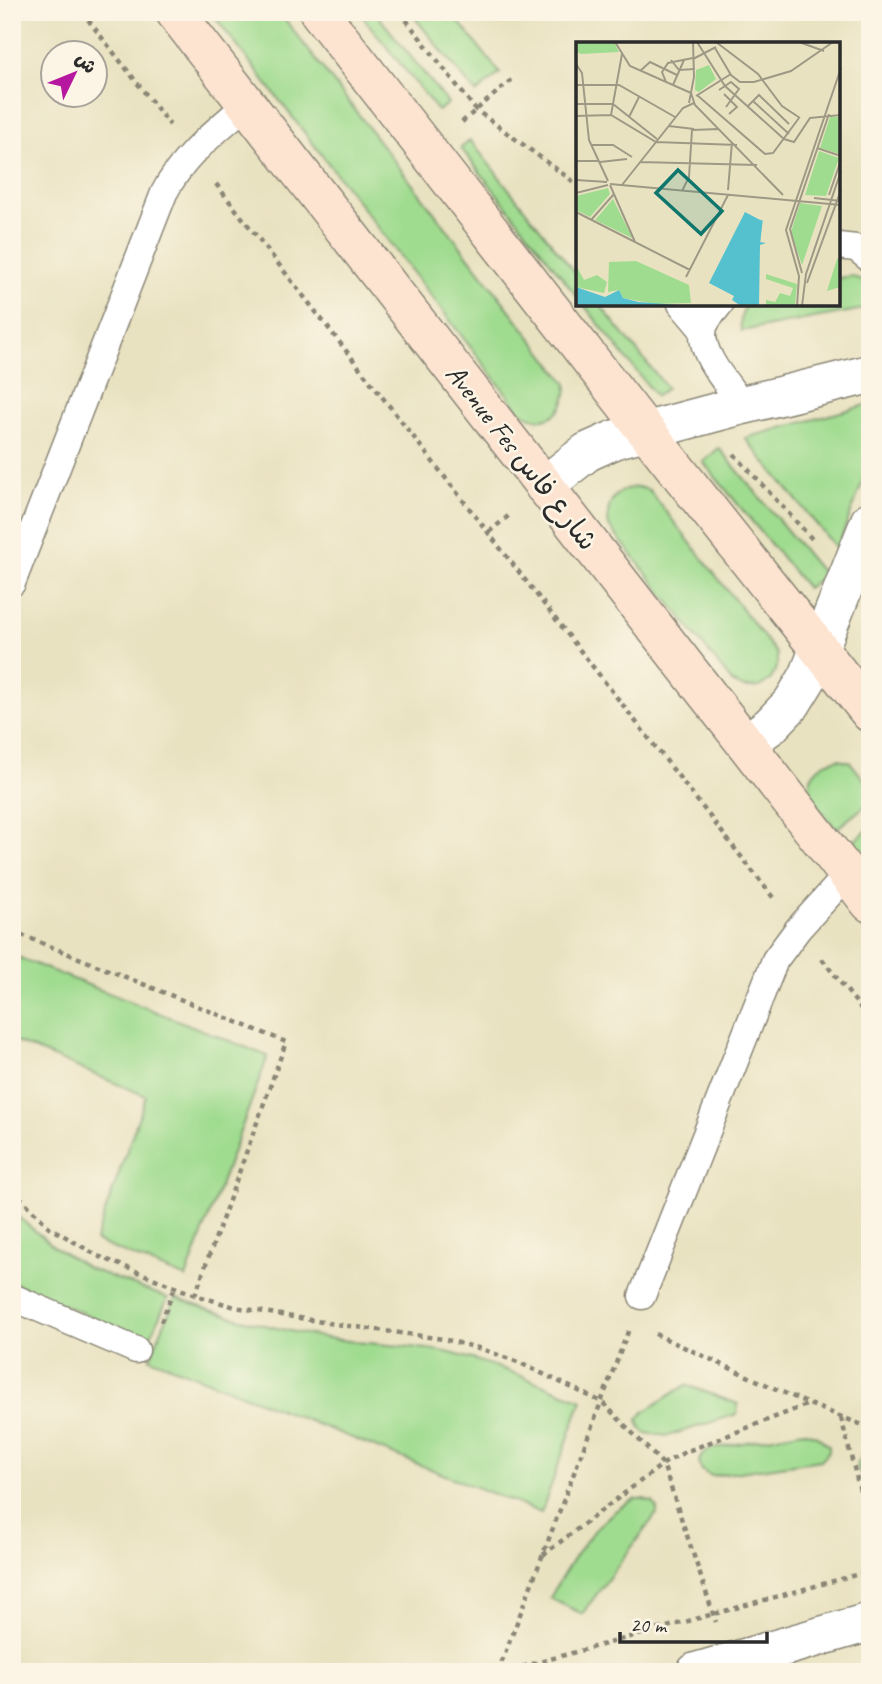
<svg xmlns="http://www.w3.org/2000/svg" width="882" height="1684" viewBox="0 0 882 1684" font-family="Caveat,'Playpen Sans Arabic',sans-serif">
<rect width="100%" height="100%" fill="#fcf5e5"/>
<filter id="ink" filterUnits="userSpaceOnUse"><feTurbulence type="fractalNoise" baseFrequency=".0143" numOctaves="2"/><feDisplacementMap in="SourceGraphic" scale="14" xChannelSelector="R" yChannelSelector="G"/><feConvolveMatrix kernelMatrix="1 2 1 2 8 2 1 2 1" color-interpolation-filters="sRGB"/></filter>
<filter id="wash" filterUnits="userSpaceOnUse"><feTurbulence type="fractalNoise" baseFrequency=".00686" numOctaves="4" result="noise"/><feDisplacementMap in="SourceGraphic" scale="28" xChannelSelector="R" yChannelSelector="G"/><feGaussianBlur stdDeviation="1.57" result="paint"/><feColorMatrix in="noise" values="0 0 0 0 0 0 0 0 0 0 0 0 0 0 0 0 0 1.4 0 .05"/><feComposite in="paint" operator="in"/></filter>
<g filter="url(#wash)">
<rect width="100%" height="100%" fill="#e9e2c1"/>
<!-- green -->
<g fill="#a0dc90" stroke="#66845e" stroke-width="2">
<path d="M 211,12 L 279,12 L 567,384 C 566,414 547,429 520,411 Z"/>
<polygon points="359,12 375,12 448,103 438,111"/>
<polygon points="410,12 451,12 500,73 476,93"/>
<polygon points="470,140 577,275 577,296 461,148"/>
<path d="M 851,276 L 861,280 L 869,287 L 870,308 L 741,331 C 740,321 741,313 746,305 L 838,304 L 838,278 Z"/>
<polygon points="584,305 600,305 667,388 656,396"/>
<polygon points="870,404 870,463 837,549 745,438"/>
<polygon points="719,448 824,575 807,588 703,462"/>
<path d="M 638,487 L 649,490 L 777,654 L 777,667 L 771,679 L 759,687 L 745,688 L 733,683 L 609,526 C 605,503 614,489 638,487 Z"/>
<path d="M 839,759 L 850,762 L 870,787 L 870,802 L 836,829 C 829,820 821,812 815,802 C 801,780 817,762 839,759 Z"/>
<polygon points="870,828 870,870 849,845"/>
<polygon points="12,955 268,1056 186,1278 95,1241 146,1096 12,1040"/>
<polygon points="12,1212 56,1248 88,1268 168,1298 148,1342 12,1282"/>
<path d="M 175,1298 C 234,1319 294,1335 356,1342 C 387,1345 416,1346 446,1352 C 493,1363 538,1383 582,1400 L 541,1513 L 150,1358 Z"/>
<polygon points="686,1385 738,1404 737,1414 668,1436 645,1433 640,1427 638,1420 644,1412"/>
<path d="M 803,1431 L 817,1436 L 829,1446 L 829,1451 L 821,1460 L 712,1476 C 695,1470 695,1457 711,1449 Z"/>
<polygon points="870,1452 870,1478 859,1472 857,1465 863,1454"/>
<path d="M 635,1499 L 644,1499 L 653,1502 L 657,1509 L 657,1513 L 582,1614 L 550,1598 C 569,1563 597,1516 635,1499 Z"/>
</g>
</g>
<g filter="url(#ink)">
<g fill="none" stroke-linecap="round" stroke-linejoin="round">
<defs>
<g id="service">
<polyline points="838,246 856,248 870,259"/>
<polyline points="681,304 703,330"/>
<path d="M 720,304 C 714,312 707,318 704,327 C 697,352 729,386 743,405"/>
<path d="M 12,583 L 164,193 C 183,156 216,131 247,104"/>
<polyline points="642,1296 775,960 798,929 848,874"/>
<polyline points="12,1297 136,1350"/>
</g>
<g id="minor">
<polyline points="544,486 587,452 616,439 743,405 870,374"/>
<polyline points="746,743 770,726 792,703 808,677 870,521"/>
<polyline points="696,1672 870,1622"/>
</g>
<g id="secondary">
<polyline points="175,12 870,903"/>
<polyline points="319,12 646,431 870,713"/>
</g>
</defs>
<!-- service casing -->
<use href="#service" stroke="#8a8676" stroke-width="29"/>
<!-- minor casing -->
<use href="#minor" stroke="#8a8676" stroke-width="41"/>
<!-- secondary casing -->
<use href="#secondary" stroke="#8a8676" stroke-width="41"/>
<!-- path -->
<g stroke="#8a8676" stroke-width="4.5" stroke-dasharray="5 5" stroke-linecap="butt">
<polyline points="82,12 170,125"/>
<polyline points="400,12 476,110 578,185"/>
<polyline points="462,122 515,77"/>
<polyline points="216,184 775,900"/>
<polyline points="734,454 813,540"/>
<polyline points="489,532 512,513"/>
<polyline points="12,931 286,1042 195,1295"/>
<polyline points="822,959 870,1020"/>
<polyline points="12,1189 49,1227 98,1256 195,1295 235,1307 328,1323 443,1339 482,1349 520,1363 602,1402 663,1464 716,1622"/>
<polyline points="161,1322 175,1287"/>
<polyline points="655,1334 809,1404 870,1428"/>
<polyline points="841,1418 870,1529"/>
<polyline points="543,1555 663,1464 685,1452 809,1404"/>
<polyline points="498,1672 629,1329"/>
<polyline points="503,1672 870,1571"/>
</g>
<!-- service -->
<use href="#service" stroke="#fff" stroke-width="26"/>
<!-- minor -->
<use href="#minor" stroke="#fff" stroke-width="38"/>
<!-- secondary -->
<use href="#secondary" stroke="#fde4d1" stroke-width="38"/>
</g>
</g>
<g text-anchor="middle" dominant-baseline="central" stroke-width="5" stroke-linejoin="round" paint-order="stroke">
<!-- street labels -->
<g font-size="28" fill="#2b2b2b" stroke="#fcf5e5">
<text transform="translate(522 457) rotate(52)">Avenue Fes شارع فاس</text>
</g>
</g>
<!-- overview -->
<g transform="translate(576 42)">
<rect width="264" height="264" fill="#e9e2c1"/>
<path d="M 0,0 L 38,0 L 43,10 L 5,12 L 0,10 ZM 133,23 L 140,37 L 123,50 L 119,48 L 120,28 ZM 254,75 L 264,75 L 264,112 L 244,106 ZM 243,109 L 263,116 L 250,154 L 229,153 ZM 32,146 L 34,152 L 14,175 L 0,168 L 0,154 ZM 37,157 L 56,195 L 56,196 L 19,178 ZM 224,161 L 246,164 L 226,223 L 215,190 ZM 264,215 L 264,245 L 251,249 L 261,217 ZM 60,219 L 113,243 L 115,261 L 79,262 L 47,256 L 43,248 L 32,250 L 33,220 ZM 0,223 L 8,238 L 21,233 L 31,240 L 28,251 L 0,245 ZM 190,232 L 221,242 L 219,263 L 190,264 L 190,258 L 199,260 L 204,251 L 214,254 L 217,246 L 190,237 Z" fill="#a0dc90"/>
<path d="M 169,170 L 186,179 L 184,200 L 190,201 L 184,203 L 183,264 L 165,264 L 156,258 L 158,254 L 133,241 ZM 0,245 L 29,255 L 43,248 L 47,256 L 63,260 L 115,264 L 0,264 Z" fill="#55c1cf"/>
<path fill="none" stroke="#55c1cf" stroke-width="3.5" d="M 175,264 L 185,178"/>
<path fill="none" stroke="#9d9985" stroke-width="2" d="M 39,0 L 54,24 L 115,51M 121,0 L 149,44 L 208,97 L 218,100 L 234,76 L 265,73M 140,0 L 182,32 L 206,64 L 224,76M 223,0 L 248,9M 139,6 L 155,33 L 164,40 L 178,40 L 215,29 L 257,0M 117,17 L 140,5M 95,18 L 103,28 L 119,27M 0,22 L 6,31 L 13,98 L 32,139M 64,29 L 74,20 L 101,33M 90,40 L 86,30 L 92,21 L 117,16M 0,43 L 43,43 L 99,75M 97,43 L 108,18M 143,48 L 155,40 L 163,47 L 150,65M 115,51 L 119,63 L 207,153M 148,52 L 161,65 L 153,72M 121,53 L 189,112 L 197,111 L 223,76M 120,54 L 155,32M 177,59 L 213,92M 113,61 L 118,35 L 117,0M 0,62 L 37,62 L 81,97M 171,65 L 183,53 L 213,82M 35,73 L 46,12M 0,74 L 35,73 L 80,100 L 161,103M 53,75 L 63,55M 93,84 L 118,87M 15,103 L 37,103 L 56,115M 241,106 L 265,114M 0,119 L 23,119M 24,120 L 51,117M 64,120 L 181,123M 0,138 L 31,140M 34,142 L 265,163M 34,143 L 59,200M 46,143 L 107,66 L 118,61M 152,148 L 156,100M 106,149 L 113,135 L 116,88 L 143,87M 0,151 L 32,143M 253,153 L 265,118M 238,156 L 265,159M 0,170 L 114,228M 15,178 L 38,152M 226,231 L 214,187 L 253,72M 110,235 L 152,153M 231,241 L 265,148M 221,264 L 223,234 L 210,188 L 265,26M 226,264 L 230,232 L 265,129"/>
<path fill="#0f766e" fill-opacity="0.15" stroke="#0f766e" stroke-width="3.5" d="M 102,128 L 146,169 L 125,192 L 80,151 Z"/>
<rect width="264" height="264" fill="none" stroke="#2b2b2b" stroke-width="3.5"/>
</g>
<!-- margin -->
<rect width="882" height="1684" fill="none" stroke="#fcf5e5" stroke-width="42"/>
<!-- north arrow -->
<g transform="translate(74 74) rotate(47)"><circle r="33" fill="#fcf5e5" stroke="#a8a49b" stroke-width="2"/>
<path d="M0-5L12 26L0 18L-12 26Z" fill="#b5179e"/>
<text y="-10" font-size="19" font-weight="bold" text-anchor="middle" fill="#2b2b2b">ش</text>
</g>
<!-- scale -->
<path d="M620 1632v10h147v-10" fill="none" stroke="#2b2b2b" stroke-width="3.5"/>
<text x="630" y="1632" font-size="21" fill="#2b2b2b" stroke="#fcf5e5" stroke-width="5" paint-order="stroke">20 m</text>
</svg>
